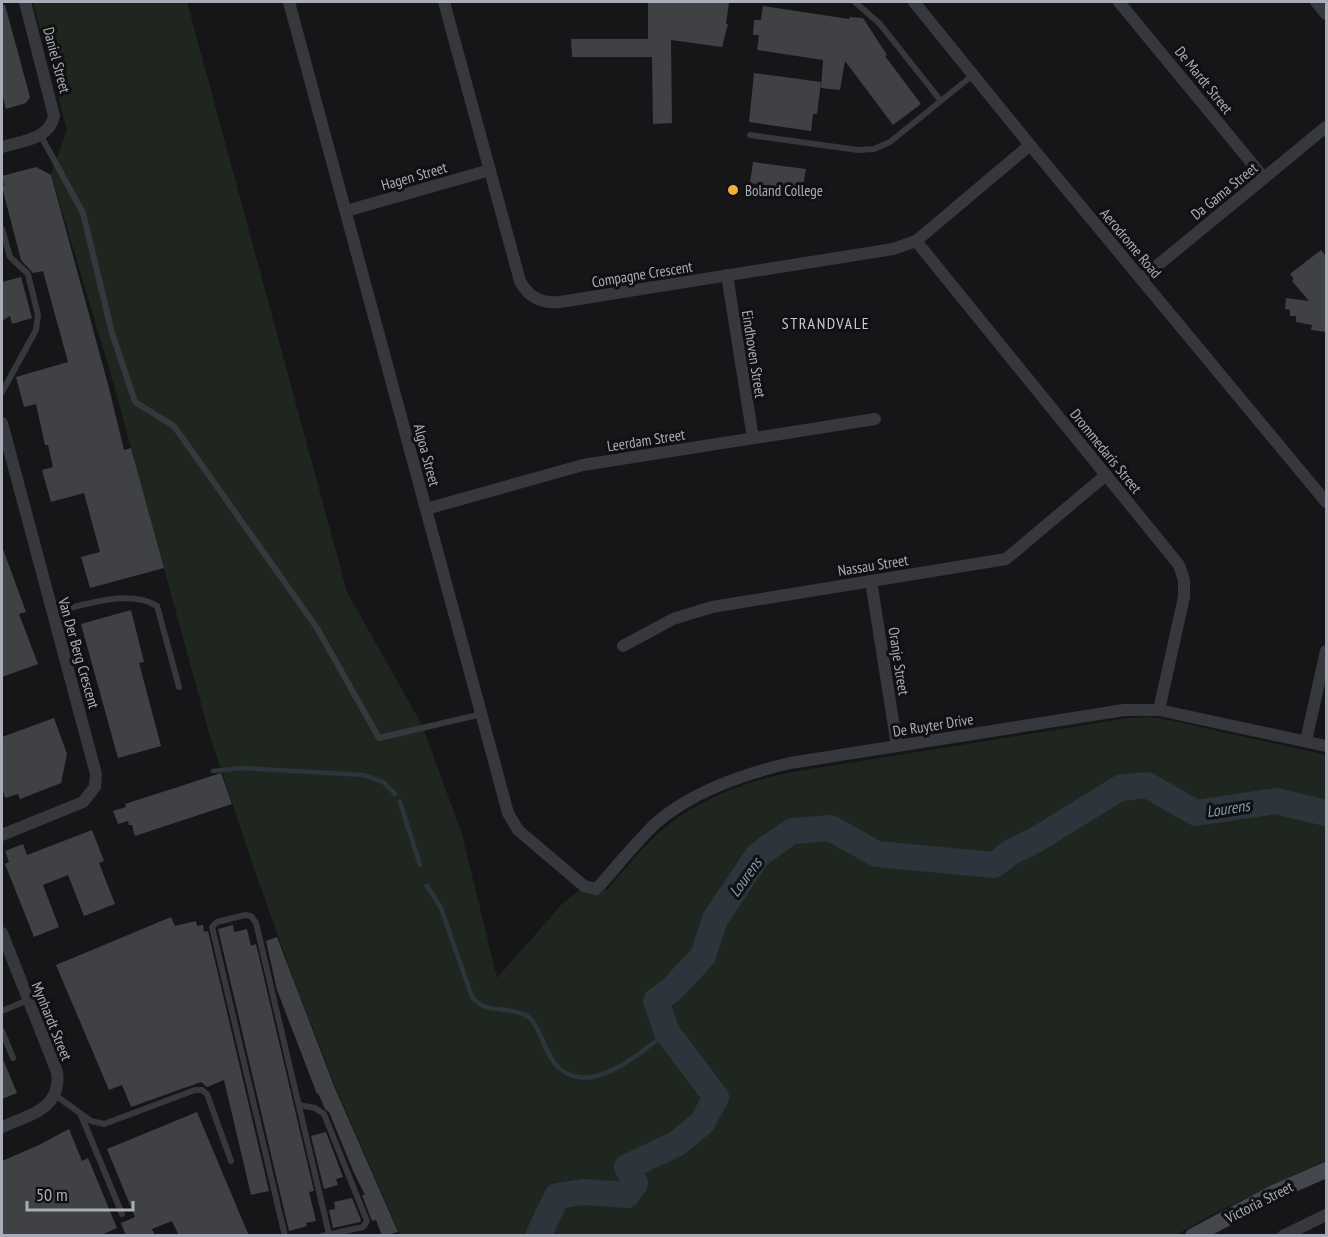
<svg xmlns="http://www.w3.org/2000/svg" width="1328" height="1237" viewBox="0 0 1328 1237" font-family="'PT Sans Narrow',sans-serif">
<rect width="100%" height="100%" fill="#161618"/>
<!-- green -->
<path fill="#1e261f" d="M 33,2 L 187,2 L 347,592 L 422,725 L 462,834 L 497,978 L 562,904 L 584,887 L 600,885 L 607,890 C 622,873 637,854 653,838 C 691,802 741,782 793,772 L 1129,718 L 1152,717 L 1173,721 L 1326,755 L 1326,1160 L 1215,1213 L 1176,1235 L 400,1235 L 335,1086 L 294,980 L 258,880 L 209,733 L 114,385 L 51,174 L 67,130 Z"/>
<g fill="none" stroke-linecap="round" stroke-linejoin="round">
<!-- stream -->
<g stroke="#2c353c" stroke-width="4.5">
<polyline points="213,771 242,768 364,775 383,782 395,794"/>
<polyline points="400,802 420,865"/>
<path d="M 427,886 L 441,908 L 472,997 C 475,1000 479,1004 483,1006 C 495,1011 520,1008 531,1019 C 542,1032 545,1055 558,1067 C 590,1098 641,1053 667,1032"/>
</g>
<!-- river -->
<polyline stroke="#2c353c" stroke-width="26" points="538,1236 557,1196 583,1192 627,1195 635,1183 627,1167 676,1144 702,1123 716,1097 667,1032 656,1001 671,990 703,956 715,919 758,855 792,831 830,828 877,854 994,865 1011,852 1034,841 1120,788 1147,785 1196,813 1276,801 1326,813"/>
</g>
<!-- building -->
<g fill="#404145">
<polygon points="648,2 729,2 726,24 728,24 722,47 671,40 672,123 653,124 652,57 572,57 571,39 648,39"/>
<polygon points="2,5 5,5 30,97 26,103 6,109 2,94"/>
<polygon points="763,6 849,19 850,17 863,18 887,55 885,56 921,104 893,125 845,61 840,90 821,88 823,60 757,50 759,35 753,35 754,20 761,20"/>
<polygon points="754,73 821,82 817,114 813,114 811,131 749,122"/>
<polygon points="753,162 806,169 802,191 750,183"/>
<polygon points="36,167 51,175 109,388 124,450 131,448 164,568 90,588 81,557 100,552 84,493 51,502 42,470 53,467 48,445 45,445 36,404 24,407 16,377 68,362 43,271 33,273 21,260 2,187 4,185 2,176"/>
<polygon points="1321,250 1326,256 1326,332 1311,330 1312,325 1296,322 1296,316 1290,316 1290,310 1285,309 1286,298 1309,301 1292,281 1294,279 1290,274"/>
<polygon points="21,277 32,318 12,324 10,316 2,321 2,282"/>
<polygon points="3,549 26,612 19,614 38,664 2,677"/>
<polygon points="131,610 144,662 139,663 161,746 118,758 81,624"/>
<polygon points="54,718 67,754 61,783 20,799 18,794 5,798 2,788 2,737"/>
<polygon points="221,773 232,804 135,836 132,825 129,825 128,821 118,824 113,811 126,807 125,804"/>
<polygon points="92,830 104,861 99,863 115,904 84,916 68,875 43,885 59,927 34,937 5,864 9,862 5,851 23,844 27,855"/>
<polygon points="171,917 175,926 196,921 197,926 203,925 204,932 208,931 269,1191 251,1195 224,1080 207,1087 201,1082 131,1107 122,1085 109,1090 56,965"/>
<polygon points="233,925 234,932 247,929 251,946 256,944 314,1191 309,1192 316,1221 306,1223 307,1226 289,1231 218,929"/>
<polygon points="277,937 334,1086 398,1232 382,1236 376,1220 372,1221 362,1195 365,1195 354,1173 329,1112 325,1109 318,1093 317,1094 277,990 266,941"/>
<polygon points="2,1057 17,1093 2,1099"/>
<polygon points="197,1112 249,1236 179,1236 172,1221 152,1229 155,1236 126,1236 121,1223 135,1217 107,1149"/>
<polygon points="69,1129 82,1161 88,1158 117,1228 99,1236 4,1236 2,1230 2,1161 39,1145"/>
<polygon points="326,1132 343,1177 336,1179 338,1185 324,1189 311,1136"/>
<polygon points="352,1198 361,1220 360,1222 333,1228 329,1210 335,1209 334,1202"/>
</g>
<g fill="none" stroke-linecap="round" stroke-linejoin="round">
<!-- lane -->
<g stroke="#37383d" stroke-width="6">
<polyline points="855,2 880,24 941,101"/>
<polyline points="750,135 858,150 874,149 890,142 973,75"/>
<polyline points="41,136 83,213 112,333 135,402 174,426 317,628 379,738 482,714"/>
<polyline points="2,229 10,257 28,274 38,315 36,330 2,392"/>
<path d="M 53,612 C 83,606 129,588 157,606 L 179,687"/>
<polyline points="2,1011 28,1000"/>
<polyline points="2,1031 13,1058"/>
<polyline points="55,1095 91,1121 104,1124 195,1090 202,1090 207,1094 231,1161"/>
<polyline points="299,1105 315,1108 324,1114 367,1221 363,1227 322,1236"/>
<polyline points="81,1115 122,1214"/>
<polyline points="285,1236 212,927 217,922 245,915 251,916 256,923 329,1234"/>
</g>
<!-- street -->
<g stroke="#37383d" stroke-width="12">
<path d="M 289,2 L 508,813 L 518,830 L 584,886 L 596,889 L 600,885 C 618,865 636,842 656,823 C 693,791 743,774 790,763 L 1124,710 L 1159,710 L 1326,746"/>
<path d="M 444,2 L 520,281 C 528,297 542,304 560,302 L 893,249 L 916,241 L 1030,145"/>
<polyline points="914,2 1030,145 1326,502"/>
<polyline points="1119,2 1264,178"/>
<polyline points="1316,2 1326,14"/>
<path d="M 2,147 C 21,141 49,140 54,116 L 25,2"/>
<polyline points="346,211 490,170"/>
<polyline points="916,241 1179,565 1184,580 1184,597 1159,710"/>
<polyline points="727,275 753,438"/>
<polyline points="1141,279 1326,127"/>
<polyline points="2,423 96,774 95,787 83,802 2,835"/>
<polyline points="426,509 583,465 875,419"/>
<polyline points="871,581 897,746"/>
<polyline points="623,646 673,619 712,607 1006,559 1106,475"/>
<polyline points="1306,741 1326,651"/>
<path d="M 2,933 L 57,1072 C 62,1109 29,1115 2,1127"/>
<polyline points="1283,1236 1326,1215"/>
</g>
<!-- secondary -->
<polyline stroke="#45474d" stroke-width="16" points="1193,1236 1278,1191 1326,1170"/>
</g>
<!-- markers -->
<circle fill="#f2b134" stroke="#111113" stroke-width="2" cx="733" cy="190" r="6"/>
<g text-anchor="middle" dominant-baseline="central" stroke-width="6" stroke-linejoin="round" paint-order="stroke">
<!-- street labels -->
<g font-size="15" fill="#a8adb8" stroke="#111113">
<text transform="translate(57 60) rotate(75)">Daniel Street</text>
<text transform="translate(1204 80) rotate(51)">De Mardt Street</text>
<text transform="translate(414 176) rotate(-16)">Hagen Street</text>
<text transform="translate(1224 191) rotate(-39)">Da Gama Street</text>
<text transform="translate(1131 243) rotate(50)">Aerodrome Road</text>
<text transform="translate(642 274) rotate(-9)">Compagne Crescent</text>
<text transform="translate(754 354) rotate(81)">Eindhoven Street</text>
<text transform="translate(646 440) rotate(-9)">Leerdam Street</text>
<text transform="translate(1106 451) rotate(51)">Drommedaris Street</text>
<text transform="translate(427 455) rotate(75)">Algoa Street</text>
<text transform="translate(873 565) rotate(-9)">Nassau Street</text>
<text transform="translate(79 653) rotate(74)">Van Der Berg Crescent</text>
<text transform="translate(899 661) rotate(81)">Oranje Street</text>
<text transform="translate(933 725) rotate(-9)">De Ruyter Drive</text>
<text transform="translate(52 1021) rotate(68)">Mynhardt Street</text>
<text transform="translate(1259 1202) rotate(-27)">Victoria Street</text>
</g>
<!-- poi labels -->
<g font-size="15" fill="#a8adb8" stroke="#111113" text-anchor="start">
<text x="745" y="190">Boland College</text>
</g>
<!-- neighbourhood labels -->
<g font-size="16" letter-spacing="1.5" fill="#c9ccd4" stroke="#111113">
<text x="826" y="323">STRANDVALE</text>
</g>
<!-- water labels -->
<g font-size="16" font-style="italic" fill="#7f9bb3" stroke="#111113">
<text transform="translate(1228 808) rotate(-9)">Lourens</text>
<text transform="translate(745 877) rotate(-54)">Lourens</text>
</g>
</g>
<!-- border -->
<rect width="1328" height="1237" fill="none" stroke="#a8adb8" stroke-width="6"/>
<!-- scale -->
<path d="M27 1201v9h106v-9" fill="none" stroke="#a8adb8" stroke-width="3"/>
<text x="36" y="1201" font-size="18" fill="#a8adb8" stroke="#111113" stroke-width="4.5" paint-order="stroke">50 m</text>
</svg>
